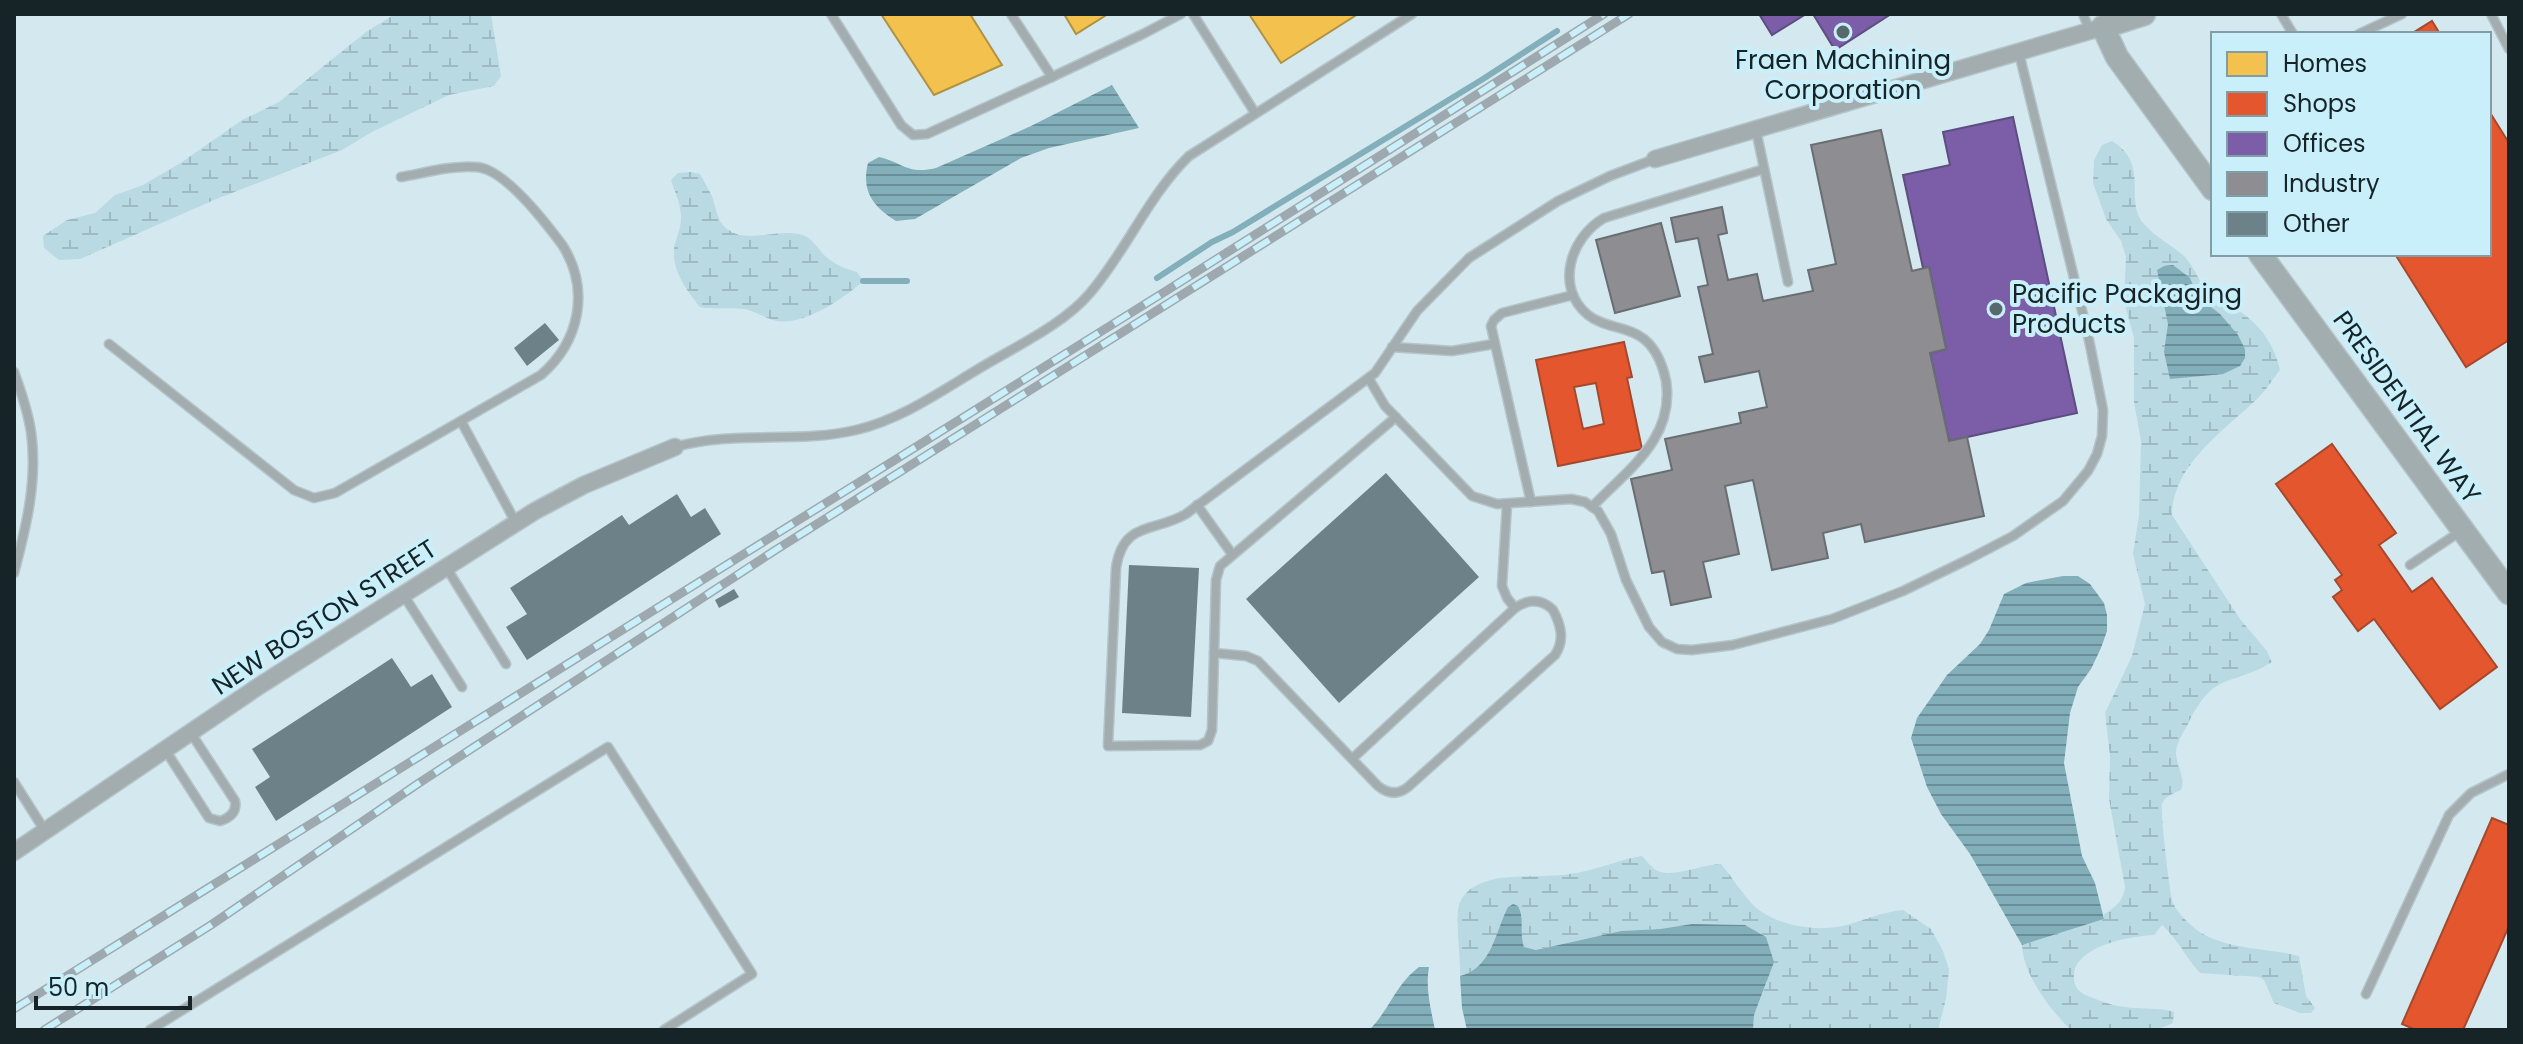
<svg xmlns="http://www.w3.org/2000/svg" width="2523" height="1044" viewBox="0 0 2523 1044" font-family="Poppins,sans-serif">
<defs>
<pattern id="wetland-marsh" width="20" height="14" patternUnits="userSpaceOnUse" patternTransform="scale(2)"><rect width="20" height="14" fill="#b9dae3"/><path d="M1 5h8M5 5V1M11 12h8M15 12V8" fill="none" stroke="#9ebbc3"/></pattern>
<pattern id="water-rules" width="6" height="5" patternUnits="userSpaceOnUse" patternTransform="scale(2)"><rect width="6" height="5" fill="#83afba"/><path d="M0 2.5h6" fill="none" stroke="#6a8e97"/></pattern>
</defs>
<rect width="100%" height="100%" fill="#d4e9ef"/>
<!-- wetland -->
<g fill="url(#wetland-marsh)">
<polygon points="395,14 491,14 501,76 494,86 449,95 372,132 342,150 214,200 80,259 59,260 44,248 43,236 67,220 95,213 115,195 143,185 182,162 242,120 279,102 366,32"/>
<path d="M 2112,141 C 2151,165 2123,199 2144,224 C 2155,237 2170,244 2183,255 C 2195,266 2199,285 2212,296 C 2219,302 2231,306 2239,311 C 2260,324 2275,346 2280,370 C 2272,380 2265,392 2256,400 C 2223,431 2172,466 2172,515 L 2240,619 L 2267,651 L 2272,662 C 2229,688 2214,670 2188,724 C 2184,732 2176,743 2176,753 C 2176,766 2186,777 2181,790 C 2174,793 2165,796 2162,804 C 2160,811 2170,895 2173,903 C 2178,914 2193,928 2203,934 C 2232,950 2268,948 2299,956 L 2306,996 L 2315,1008 L 2311,1013 L 2300,1013 L 2274,1003 L 2264,980 L 2259,977 L 2200,973 C 2186,958 2177,938 2162,925 L 2154,935 C 2131,936 2072,946 2074,978 C 2074,988 2080,993 2088,996 C 2104,1003 2120,1008 2137,1008 C 2149,1009 2162,1008 2174,1012 L 2173,1023 L 2156,1030 L 2071,1030 C 2050,1010 2023,974 2022,945 L 2104,919 L 2104,914 C 2115,908 2124,900 2125,887 L 2109,799 L 2110,756 L 2105,713 L 2132,656 L 2145,604 L 2133,554 L 2139,515 L 2141,441 L 2134,402 L 2134,338 L 2124,301 L 2126,257 L 2121,241 L 2106,219 L 2093,183 L 2094,160 L 2102,145 Z"/>
<path d="M 691,172 L 700,174 C 704,181 708,189 712,196 C 715,205 717,218 723,225 C 744,249 782,224 807,237 C 814,241 819,250 824,255 C 834,264 845,269 857,272 L 863,281 C 845,298 799,329 773,320 C 763,317 755,311 744,309 C 729,307 715,310 700,307 C 687,291 672,271 674,249 C 675,239 681,230 681,218 C 681,204 675,193 671,180 L 678,173 Z"/>
<path d="M 1642,856 C 1646,860 1651,867 1656,870 C 1670,879 1703,864 1721,864 C 1732,877 1741,892 1752,904 C 1773,925 1813,932 1842,926 C 1863,921 1881,912 1903,910 L 1931,929 L 1943,951 L 1949,969 L 1946,999 L 1938,1030 L 1753,1030 L 1754,1015 L 1767,982 L 1766,938 L 1745,925 L 1692,924 L 1660,929 L 1621,931 L 1536,950 L 1524,947 L 1521,936 L 1522,923 L 1513,904 L 1508,907 C 1495,932 1492,968 1460,976 C 1461,958 1454,914 1460,902 C 1477,867 1538,880 1570,874 C 1594,871 1617,860 1642,856 Z"/>
</g>
<!-- water -->
<g fill="url(#water-rules)">
<path d="M 1112,85 L 1139,128 L 1049,148 L 1021,158 L 915,219 L 896,221 C 873,207 861,191 868,163 L 879,157 C 902,162 907,175 936,168 L 1031,126 Z"/>
<polygon points="2173,265 2190,278 2198,297 2220,314 2238,335 2245,349 2245,358 2240,366 2223,374 2170,379 2164,352 2168,324 2157,270 2164,266"/>
<polygon points="2063,576 2078,576 2090,584 2104,603 2107,615 2107,631 2101,648 2091,669 2078,687 2070,713 2064,763 2082,856 2095,883 2104,919 2022,945 1970,854 1941,814 1927,787 1911,738 1917,718 1947,675 1980,644 1989,630 2004,594 2026,583"/>
<path d="M 1513,904 L 1518,906 C 1525,919 1519,933 1524,947 L 1536,950 L 1621,931 L 1660,929 L 1692,924 L 1745,925 L 1766,937 L 1774,962 L 1754,1015 L 1753,1030 L 1467,1030 L 1462,1008 L 1460,976 C 1492,968 1495,932 1508,907 Z"/>
<path d="M 1419,967 L 1429,967 C 1425,988 1431,1009 1435,1030 L 1369,1030 C 1389,1011 1395,985 1419,967 Z"/>
</g>
<!-- homes -->
<g fill="#f2c14e" stroke="#b09243" stroke-width="2">
<polygon points="881,14 970,14 1002,65 934,95"/>
<polygon points="1064,14 1108,14 1076,34"/>
<polygon points="1249,14 1358,14 1281,63"/>
</g>
<!-- shops -->
<g fill="#e4572e" stroke="#a6482c" stroke-width="2" fill-rule="evenodd">
<polygon points="2432,21 2440,34 2411,34"/>
<polygon points="2489,111 2509,143 2509,340 2466,367 2395,254 2489,254"/>
<path d="M 1624,342 L 1632,377 L 1627,378 L 1642,449 L 1558,466 L 1536,360 ZM 1596,383 L 1604,424 L 1583,429 L 1574,387 Z"/>
<polygon points="2332,444 2396,533 2379,545 2412,592 2432,578 2497,667 2440,709 2374,619 2358,631 2333,597 2342,590 2335,580 2342,575 2276,484"/>
<polygon points="2492,818 2509,825 2509,926 2463,1030 2416,1030 2402,1024"/>
</g>
<!-- offices -->
<g fill="#7b5ea7" stroke="#5d4d81" stroke-width="2">
<polygon points="1759,14 1806,14 1772,35"/>
<polygon points="1813,14 1891,14 1835,50"/>
<polygon points="2013,117 2077,413 1949,441 1930,353 1946,349 1929,267 1923,268 1903,175 1950,165 1943,132"/>
</g>
<!-- industry -->
<g fill="#8d8d92" stroke="#696e72" stroke-width="2">
<polygon points="1881,130 1912,271 1929,267 1946,349 1930,353 1949,441 1967,437 1984,516 1865,542 1861,524 1823,533 1828,558 1772,570 1753,480 1725,486 1739,554 1703,562 1711,597 1671,605 1664,571 1652,573 1631,479 1672,470 1665,439 1741,423 1739,413 1767,407 1759,371 1705,382 1699,357 1713,354 1698,287 1708,285 1698,238 1676,242 1671,218 1722,207 1727,233 1718,235 1728,280 1757,274 1763,301 1813,291 1808,270 1836,264 1811,145"/>
<polygon points="1661,223 1680,296 1615,313 1596,240"/>
</g>
<g fill="none" stroke-linecap="round" stroke-linejoin="round">
<!-- stream -->
<g stroke="#83afba" stroke-width="6">
<polyline points="1157,278 1212,242 1233,232 1483,79 1557,31"/>
<polyline points="863,281 907,281"/>
</g>
</g>
<!-- building -->
<g fill="#6d8288">
<polygon points="545,323 559,340 527,366 514,348"/>
<polygon points="1386,473 1479,577 1339,703 1246,599"/>
<polygon points="677,494 691,517 705,508 721,534 527,660 506,627 527,614 510,588 622,515 629,525"/>
<polygon points="1129,565 1199,568 1191,717 1122,713"/>
<polygon points="734,589 739,597 719,608 715,600"/>
<polygon points="392,658 411,687 432,674 452,707 276,821 255,787 270,777 252,749"/>
</g>
<g fill="none" stroke-linecap="round" stroke-linejoin="round">
<defs>
<g id="lane">
<polyline points="831,14 901,125 913,135 927,134 1052,77"/>
<polyline points="1011,14 1052,77 1143,34 1181,14"/>
<polyline points="1193,14 1255,113"/>
<polyline points="2083,14 2090,31"/>
<polyline points="2281,14 2293,34"/>
<polyline points="2491,14 2509,49"/>
<polyline points="2359,34 2402,14"/>
<polyline points="1756,130 1788,282"/>
<path d="M 109,344 L 294,490 L 314,498 L 335,493 L 541,375 C 580,341 590,290 563,246 C 546,223 504,168 476,167 C 452,165 424,173 401,177"/>
<polyline points="1392,347 1452,351 1494,344"/>
<path d="M 14,372 C 21,391 28,412 31,432 C 38,479 26,528 14,573"/>
<polyline points="1369,379 1385,406 1472,496 1497,504 1571,499 1585,502 1598,511 1611,534 1626,580 1649,627 1662,642 1677,649 1692,650 1733,645 1832,619 1903,591 1969,559 2013,536 2063,501 2088,471 2097,454 2102,436 2103,410 2088,335 2019,53"/>
<path d="M 1396,417 L 1220,566 L 1216,580 L 1212,730 L 1208,741 L 1200,745 L 1108,746 L 1116,568 C 1123,521 1153,533 1186,514 L 1375,373 L 1417,311 L 1469,258 L 1558,201 L 1610,176 L 1655,159"/>
<polyline points="461,421 516,523"/>
<path d="M 675,447 C 734,430 797,444 856,430 C 903,419 944,389 985,365 C 1019,345 1065,323 1090,293 C 1127,250 1148,196 1189,156 L 1412,14"/>
<polyline points="1531,502 1491,326 1494,320 1502,313 1573,295"/>
<polyline points="1507,504 1502,586 1507,598 1515,608"/>
<polyline points="1197,505 1232,554"/>
<path d="M 1592,507 C 1627,470 1675,439 1666,381 C 1663,366 1656,349 1644,339 C 1628,326 1604,328 1588,315 C 1554,287 1571,237 1604,218 L 1764,169"/>
<polyline points="2410,565 2461,531"/>
<polyline points="446,567 506,664"/>
<polyline points="403,594 462,687"/>
<path d="M 1214,653 L 1246,656 L 1258,661 L 1378,786 C 1388,794 1398,795 1408,787 L 1555,655 C 1565,640 1561,625 1553,610 C 1541,598 1528,599 1515,608 L 1353,758"/>
<path d="M 166,751 L 209,818 L 220,821 C 230,818 237,812 235,801 L 191,733"/>
<polyline points="14,782 45,831"/>
<polyline points="2366,994 2449,815 2471,793 2509,774"/>
<polyline points="150,1030 608,747 752,974 664,1030"/>
</g>
<g id="street">
<polyline points="1655,159 2103,27"/>
<polyline points="14,852 259,686 535,511 584,485 675,447"/>
</g>
<g id="secondary">
<polyline points="2144,14 2103,27 2117,57 2213,189"/>
<polyline points="2260,254 2509,593"/>
</g>
</defs>
<!-- lane casing -->
<use href="#lane" stroke="#b4c4c9" stroke-width="11"/>
<!-- street casing -->
<use href="#street" stroke="#b4c4c9" stroke-width="19"/>
<!-- secondary casing -->
<use href="#secondary" stroke="#b4c4c9" stroke-width="25"/>
<!-- lane -->
<use href="#lane" stroke="#a3adb0" stroke-width="8"/>
<!-- street -->
<use href="#street" stroke="#a3adb0" stroke-width="16"/>
<!-- secondary -->
<use href="#secondary" stroke="#a1adaf" stroke-width="22"/>
<defs>
<g id="rail">
<polyline points="14,1009 1166,291 1604,14"/>
<polyline points="44,1030 211,925 416,785 774,551 1629,14"/>
</g>
</defs>
<!-- rail casing -->
<use href="#rail" stroke="#9da9ae" stroke-width="9"/>
<!-- rail -->
<use href="#rail" stroke="#c9effa" stroke-width="6" stroke-dasharray="18" stroke-linecap="butt"/>
</g>
<!-- markers -->
<g fill="#58696e" stroke="#c9effa" stroke-width="3">
<circle cx="1843" cy="32" r="8"/>
<circle cx="1996" cy="309" r="8"/>
</g>
<g text-anchor="middle" dominant-baseline="central" stroke-width="8" stroke-linejoin="round" paint-order="stroke">
<!-- poi labels -->
<g font-size="26" fill="#162428" stroke="#c9effa">
<text x="1843" y="60">Fraen Machining<tspan x="1843" dy="30">Corporation</tspan></text>
<text x="2012" y="294" text-anchor="start">Pacific Packaging<tspan x="2012" dy="30">Products</tspan></text>
</g>
<!-- street labels -->
<g font-size="26" fill="#162428" stroke="#c9effa">
<text transform="translate(2407 407) rotate(54)">PRESIDENTIAL WAY</text>
<text transform="translate(324 617) rotate(-33)">NEW BOSTON STREET</text>
</g>
</g>
<!-- border -->
<rect width="2523" height="1044" fill="none" stroke="#162428" stroke-width="32"/>
<!-- legend -->
<rect x="2211" y="32" width="280" height="224" fill="#c9effa" stroke="#819ea6" stroke-width="2"/>
<rect x="2227" y="52" width="40" height="24" fill="#f2c14e" stroke="#819ea6" stroke-width="2"/>
<text x="2283" y="72" font-size="24" fill="#162428">Homes</text>
<rect x="2227" y="92" width="40" height="24" fill="#e4572e" stroke="#819ea6" stroke-width="2"/>
<text x="2283" y="112" font-size="24" fill="#162428">Shops</text>
<rect x="2227" y="132" width="40" height="24" fill="#7b5ea7" stroke="#819ea6" stroke-width="2"/>
<text x="2283" y="152" font-size="24" fill="#162428">Offices</text>
<rect x="2227" y="172" width="40" height="24" fill="#8d8d92" stroke="#819ea6" stroke-width="2"/>
<text x="2283" y="192" font-size="24" fill="#162428">Industry</text>
<rect x="2227" y="212" width="40" height="24" fill="#6d8288" stroke="#819ea6" stroke-width="2"/>
<text x="2283" y="232" font-size="24" fill="#162428">Other</text>
<!-- scale -->
<path d="M36 996v12h154v-12" fill="none" stroke="#162428" stroke-width="4"/>
<text x="48" y="996" font-size="24" fill="#162428" stroke="#c9effa" stroke-width="6" paint-order="stroke">50 m</text>
</svg>
